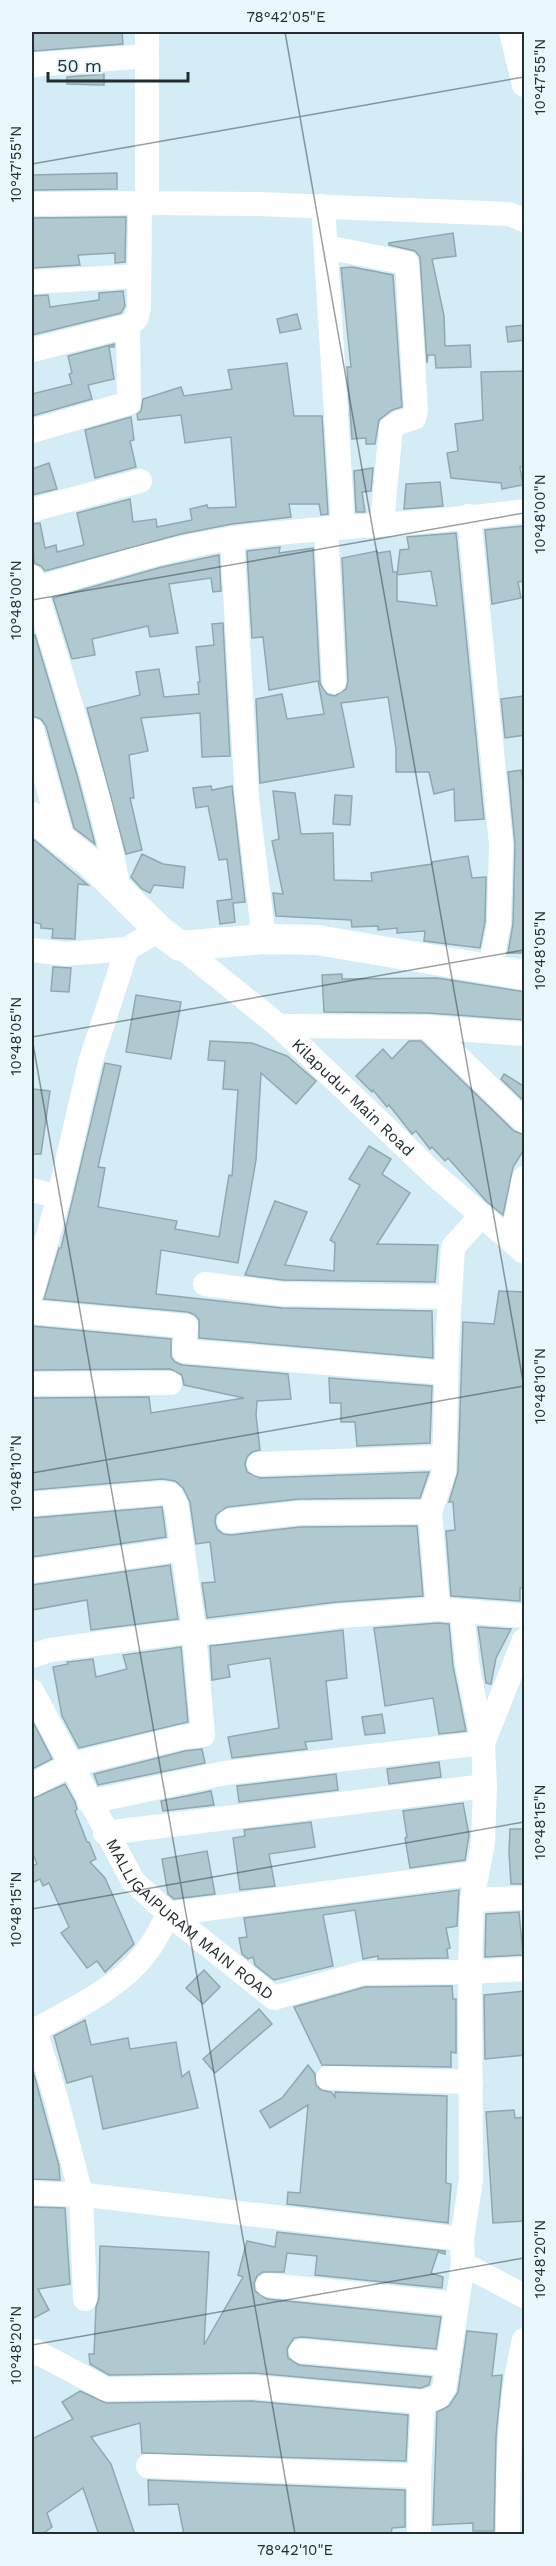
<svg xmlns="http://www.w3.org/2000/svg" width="556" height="2566" viewBox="0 0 556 2566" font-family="'Work Sans',sans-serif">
<rect width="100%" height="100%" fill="#d3ecf5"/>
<!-- building -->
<g fill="#b0c9d1" stroke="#8fa8b0" stroke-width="1.5">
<polygon points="32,32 122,32 123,44 34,51"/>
<polygon points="104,74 104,85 67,84 67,77"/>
<polygon points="117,173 117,189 32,190 32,175"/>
<polygon points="126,217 125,262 115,263 115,253 78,255 80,265 32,268 32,218"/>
<polygon points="453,233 456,256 432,259 444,316 445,346 470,345 471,367 436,368 435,355 428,355 427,363 420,257 415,251 389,245 389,243"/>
<polygon points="352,267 393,275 402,407 392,410 379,420 375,444 366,444 366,438 352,439 347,367 351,367 341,268"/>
<polygon points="123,291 125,306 121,313 32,335 32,296 48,295 50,307 99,300 99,293"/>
<polygon points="297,314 301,329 280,333 277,319"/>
<polygon points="523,325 524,340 508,342 506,327"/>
<polygon points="114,344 114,347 109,347 114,379 88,385 92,399 32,416 32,394 72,384 69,374 72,373 68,356"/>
<polygon points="287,363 294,416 322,416 328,514 321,515 319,504 289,504 291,517 232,524 181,534 45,571 41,566 34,563 32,524 40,523 45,548 56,545 57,552 84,545 77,513 130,499 133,522 156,519 157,527 192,520 190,509 207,505 208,508 236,507 231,437 185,443 181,415 138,420 137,414 141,411 143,399 181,387 184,396 232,389 228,370"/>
<polygon points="525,371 525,466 520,467 523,485 502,489 501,483 451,478 447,453 458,451 455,424 483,420 481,372"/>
<polygon points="131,417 134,440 130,441 136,467 95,478 85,430"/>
<polygon points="49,463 57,489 32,495 32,469"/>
<polygon points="373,468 371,491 362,492 365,512 356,512 354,471"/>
<polygon points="440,482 443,506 404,509 406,484"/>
<polygon points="523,526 525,581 518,582 521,598 492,604 485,530"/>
<polygon points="456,533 484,819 455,821 454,789 434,794 429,772 396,772 396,749 388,697 341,703 354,767 260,783 256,699 282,694 287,719 324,714 318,681 269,690 263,637 252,638 247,551 280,547 279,553 313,548 320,683 327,694 335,696 346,689 348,681 342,558 377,551 378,553 390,551 393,572 397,572 397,601 437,606 431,571 397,575 400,550 409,549 407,537"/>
<polygon points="219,555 221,591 213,592 211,578 169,584 178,633 150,637 148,626 92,639 95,655 72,659 53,598 162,567"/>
<polygon points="223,623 230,756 202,757 200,713 141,718 148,751 129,755 134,798 130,798 142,850 126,854 87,708 140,695 136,672 159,669 164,697 199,694 198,682 200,682 196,647 214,645 212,624"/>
<polygon points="35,635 77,775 95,844 74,828 46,726 41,719 32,716 32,636"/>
<polygon points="523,696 525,735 505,738 501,699"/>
<polygon points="521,770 525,791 525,953 508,953 513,924 515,844 508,772"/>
<polygon points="211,786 212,790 232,786 245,902 233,903 235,922 220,924 217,901 232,899 227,859 219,860 208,806 196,808 193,788"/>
<polygon points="273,791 295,793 301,834 333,833 334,880 372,881 371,873 432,864 432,862 468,856 472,878 486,877 485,922 480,948 424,941 425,931 397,933 397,928 378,930 378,926 352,927 351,920 276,916 273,893 283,894 272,841 279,839"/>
<polygon points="335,795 352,796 350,825 333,824"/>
<polygon points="32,838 88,885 78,884 75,939 52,938 53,929 41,928 41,924 32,922"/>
<polygon points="142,854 163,864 185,867 183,888 154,885 150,893 142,889 131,877"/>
<polygon points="53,967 71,968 69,992 51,991"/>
<polygon points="342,974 342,979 437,978 525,992 525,1020 428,1013 324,1012 322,975"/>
<polygon points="136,995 181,1002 171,1059 126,1052"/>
<polygon points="210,1041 252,1043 287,1056 316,1081 296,1104 261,1073 256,1160 238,1263 161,1250 156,1294 282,1308 432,1311 433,1358 199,1338 199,1320 195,1315 188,1312 44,1299 59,1248 61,1248 105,1063 121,1066 98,1167 105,1168 98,1207 177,1221 175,1229 219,1237 229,1175 232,1176 238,1090 223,1089 225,1061 208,1060"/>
<polygon points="409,1041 421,1041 514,1131 525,1135 525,1148 513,1167 503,1215 487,1202 448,1158 445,1161 432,1147 430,1149 416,1131 412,1134 389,1105 387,1107 373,1090 372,1092 356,1076 383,1049 392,1059"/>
<polygon points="504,1074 525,1087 525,1102 501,1079"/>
<polygon points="33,1089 50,1091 41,1154 32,1154"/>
<polygon points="369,1146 391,1159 382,1174 410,1193 377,1244 438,1245 435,1282 283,1280 245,1275 275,1201 307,1212 285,1265 334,1271 335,1243 330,1240 360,1185 349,1179"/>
<polygon points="499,1291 525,1292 525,1588 520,1588 520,1601 451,1596 446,1531 455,1530 453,1502 449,1502 458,1472 463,1322 494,1324"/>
<polygon points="32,1326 171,1339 171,1357 175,1362 182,1365 288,1374 291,1399 257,1401 256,1415 260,1450 252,1452 247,1457 245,1464 247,1472 260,1478 429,1472 420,1498 299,1499 227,1507 216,1515 215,1522 217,1529 223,1534 231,1535 300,1527 417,1526 423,1596 337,1602 207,1618 202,1583 215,1582 210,1542 196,1544 190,1502 183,1488 175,1481 162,1479 32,1490 32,1398 149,1397 151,1413 244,1398 184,1385 182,1375 170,1369 32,1370"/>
<polygon points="329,1378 432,1386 430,1443 357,1446 355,1422 341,1422 341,1403 330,1403"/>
<polygon points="162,1507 166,1537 32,1557 32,1518"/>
<polygon points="170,1565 178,1619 91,1630 87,1600 32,1610 32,1585"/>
<polygon points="438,1623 449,1624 453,1666 466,1731 439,1734 433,1698 385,1706 374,1628"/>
<polygon points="478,1627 511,1629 496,1658 491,1684 486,1683"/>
<polygon points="343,1630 347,1678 326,1681 332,1739 305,1742 307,1749 232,1758 228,1737 279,1728 270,1658 228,1665 230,1677 212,1680 210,1646"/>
<polygon points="181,1647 188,1722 79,1748 62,1716 53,1667 68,1664 67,1662 93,1659 96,1677 127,1669 123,1655"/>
<polygon points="382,1714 385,1733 365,1735 362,1717"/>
<polygon points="32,1720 52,1759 32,1769"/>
<polygon points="202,1749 205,1763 98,1785 94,1774 185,1751"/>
<polygon points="439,1762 441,1777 389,1784 387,1769"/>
<polygon points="336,1774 338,1790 239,1802 237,1786"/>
<polygon points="65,1784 75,1802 77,1809 75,1811 87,1842 89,1842 96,1859 90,1862 105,1878 134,1944 105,1972 97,1961 87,1968 61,1933 69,1927 49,1883 43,1886 40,1879 32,1883 32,1866 37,1864 32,1851 32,1799"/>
<polygon points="211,1791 214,1805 163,1811 161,1801"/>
<polygon points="463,1803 469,1835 465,1860 410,1868 405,1838 407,1837 403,1811"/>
<polygon points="311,1822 315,1847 269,1854 275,1886 240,1890 233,1838 245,1836 244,1830"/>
<polygon points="510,1829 525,1829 525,1884 511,1884 509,1852"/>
<polygon points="207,1851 215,1894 174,1899 168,1894 162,1859"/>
<polygon points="459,1890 457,1926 446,1928 450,1948 447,1949 448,1958 378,1959 378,1956 363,1959 355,1910 323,1915 333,1966 274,1980 255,1965 253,1957 248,1959 242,1954 239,1938 247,1937 244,1918"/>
<polygon points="519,1912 523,1955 485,1957 486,1914"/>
<polygon points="204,1970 220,1987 203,2004 186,1988"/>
<polygon points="452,1986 453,1999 456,1999 456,2053 451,2052 451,2067 322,2065 294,2007 365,1987"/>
<polygon points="525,1991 525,2055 485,2059 484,1995"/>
<polygon points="259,2009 272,2024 215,2073 203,2059"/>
<polygon points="85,2020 91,2045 128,2038 130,2049 176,2042 182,2077 189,2071 198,2108 103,2129 92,2076 67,2083 54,2036"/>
<polygon points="308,2065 315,2074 316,2085 321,2090 331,2092 335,2097 335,2092 447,2096 446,2183 451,2184 448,2223 287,2204 288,2192 300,2193 308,2105 270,2128 260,2111 282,2098"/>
<polygon points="32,2067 59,2166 60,2180 32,2179"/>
<polygon points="514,2110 515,2118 525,2117 525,2221 493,2223 486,2112"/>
<polygon points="32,2207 65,2208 70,2284 38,2289 49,2310 32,2319"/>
<polygon points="277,2232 445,2251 445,2254 438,2252 431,2273 443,2277 442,2288 315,2275 317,2256 287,2253 284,2272 263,2272 257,2276 254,2283 255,2291 267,2299 441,2317 436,2349 302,2337 294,2338 287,2349 288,2358 299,2365 431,2377 429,2385 421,2388 253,2373 109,2375 90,2364 89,2354 94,2354 96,2307 99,2298 100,2246 209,2252 204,2345 243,2277 238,2275 247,2241 275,2247"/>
<polygon points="467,2331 497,2334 492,2376 502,2375 496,2436 494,2531 473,2531 473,2523 433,2525 437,2412 449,2406 458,2392"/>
<polygon points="80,2391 106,2403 252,2401 408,2415 406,2461 142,2453 140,2423 91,2437 111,2464 135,2535 99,2535 83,2488 47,2513 52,2527 41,2535 32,2535 32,2439 73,2419 62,2402"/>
<polygon points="148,2480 405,2490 405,2527 392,2528 391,2535 184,2535 178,2504 149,2505"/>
</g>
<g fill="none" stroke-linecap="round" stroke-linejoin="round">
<!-- minor -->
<g stroke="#fff" stroke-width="24">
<polyline points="147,32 147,203 257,204 509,214 524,220"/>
<polyline points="511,32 524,85"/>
<polyline points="32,65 147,56"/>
<polyline points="32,204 147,203"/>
<polyline points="323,206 343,526"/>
<polyline points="326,247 407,263 416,410 414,418 400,422 391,428 382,523"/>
<polyline points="32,282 139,276"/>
<polyline points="32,350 128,326 136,319 139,308 140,203"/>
<polyline points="32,431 129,403 128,326"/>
<polyline points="32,510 140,481"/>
<polyline points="469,516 501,844 499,924 490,968"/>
<polyline points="326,528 334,682"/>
<polyline points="232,539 247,799 264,939"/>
<path d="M 32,577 C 62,681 99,783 119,889"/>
<path d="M 35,589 C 100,570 167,548 234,538 C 330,525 428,525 524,511"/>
<polyline points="32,730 63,840"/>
<path id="s1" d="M 180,946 L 279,1026 L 436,1176 L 524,1252"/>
<polyline points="32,950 65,954 127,949"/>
<polyline points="279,1026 427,1027 524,1034"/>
<polyline points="427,1027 524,1121"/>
<polyline points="32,1190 59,1197"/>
<polyline points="512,1241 524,1178"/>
<polyline points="205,1284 282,1294 450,1297"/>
<polyline points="32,1292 59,1197 90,1063 127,949 159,930"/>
<polyline points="32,1312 186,1326 184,1351 446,1373"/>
<polyline points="32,1384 170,1383"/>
<polyline points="259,1464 444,1457"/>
<polyline points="32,1504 163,1493 171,1495 176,1504 193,1621 203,1735 183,1737 70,1765 32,1785"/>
<polyline points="229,1521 299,1513 430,1512"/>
<polyline points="32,1571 183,1549"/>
<polyline points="438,1609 430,1512 444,1472 447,1348 453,1247 482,1215"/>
<polyline points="462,1612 467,1663 483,1743 485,1786 483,1843 472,1900 470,1972 524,1969"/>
<polyline points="32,1656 50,1650 177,1633 215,1632 339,1616 438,1609 524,1616"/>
<path id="s2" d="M 32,1691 L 133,1881 L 169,1914 L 274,1998 L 363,1973 L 470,1972 L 471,2180 L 462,2239 L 463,2264 L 524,2296"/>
<polyline points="89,1802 225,1773 483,1743 524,1640"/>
<polyline points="105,1833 485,1786"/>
<polyline points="472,1900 524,1898"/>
<polyline points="35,2030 57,2102 81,2194 85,2299"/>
<path d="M 32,2032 C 72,2009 120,1989 148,1950 C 156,1939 162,1926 169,1914 L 477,1873"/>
<polyline points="328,2078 471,2082"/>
<polyline points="32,2193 86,2195 462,2239"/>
<polyline points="268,2285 457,2304"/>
<polyline points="301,2351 448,2364"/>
<polyline points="32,2354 35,2351 106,2389 253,2387 423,2402"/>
<polyline points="148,2466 419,2476"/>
<polyline points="419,2534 419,2476 423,2402 438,2397 444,2389 463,2264"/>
<path d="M 508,2534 C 508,2469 508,2404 524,2340"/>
</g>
<!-- major -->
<polyline stroke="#fff" stroke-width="30" points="32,817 91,863 159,930 180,946 264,939 317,940 524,975"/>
</g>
<!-- ticks -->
<path fill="none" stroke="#232d30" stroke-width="1.5" stroke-opacity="0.45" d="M 285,32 L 524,1387M 32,164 L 524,77M 32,600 L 524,513M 32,1037 L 524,950M 32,1038 L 295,2534M 32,1473 L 524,1386M 32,1909 L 524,1822M 32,2345 L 524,2258"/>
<g text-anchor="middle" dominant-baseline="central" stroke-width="4.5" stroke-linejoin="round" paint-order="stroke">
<!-- street labels -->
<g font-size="16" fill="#232d30" stroke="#e8f8fd">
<text stroke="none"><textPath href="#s1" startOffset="230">Kilapudur Main Road</textPath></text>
<text stroke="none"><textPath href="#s2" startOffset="282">MALLIGAIPURAM MAIN ROAD</textPath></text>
</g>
</g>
<!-- border -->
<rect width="556" height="2566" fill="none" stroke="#e8f8fd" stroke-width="66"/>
<!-- scale -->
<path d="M48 72v9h140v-9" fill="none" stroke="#232d30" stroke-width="3"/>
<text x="57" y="72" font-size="18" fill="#232d30" stroke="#e8f8fd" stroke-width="4.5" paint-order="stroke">50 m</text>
<rect x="33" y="33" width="490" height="2500" fill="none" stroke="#232d30" stroke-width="2"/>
<g font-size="15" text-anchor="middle" fill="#232d30">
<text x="286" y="22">78°42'05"E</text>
<text transform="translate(540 77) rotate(-90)" y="5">10°47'55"N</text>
<text transform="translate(16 164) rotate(-90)" y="5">10°47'55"N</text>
<text transform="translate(540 514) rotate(-90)" y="5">10°48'00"N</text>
<text transform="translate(16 600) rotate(-90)" y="5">10°48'00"N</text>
<text transform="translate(540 950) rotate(-90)" y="5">10°48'05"N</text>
<text transform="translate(16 1036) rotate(-90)" y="5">10°48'05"N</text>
<text transform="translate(540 1386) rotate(-90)" y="5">10°48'10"N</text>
<text transform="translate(16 1473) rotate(-90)" y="5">10°48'10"N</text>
<text transform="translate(540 1822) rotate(-90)" y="5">10°48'15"N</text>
<text transform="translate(16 1909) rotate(-90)" y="5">10°48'15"N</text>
<text transform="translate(540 2259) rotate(-90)" y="5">10°48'20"N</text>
<text transform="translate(16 2345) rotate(-90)" y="5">10°48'20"N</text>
<text x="295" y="2555">78°42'10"E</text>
</g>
</svg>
